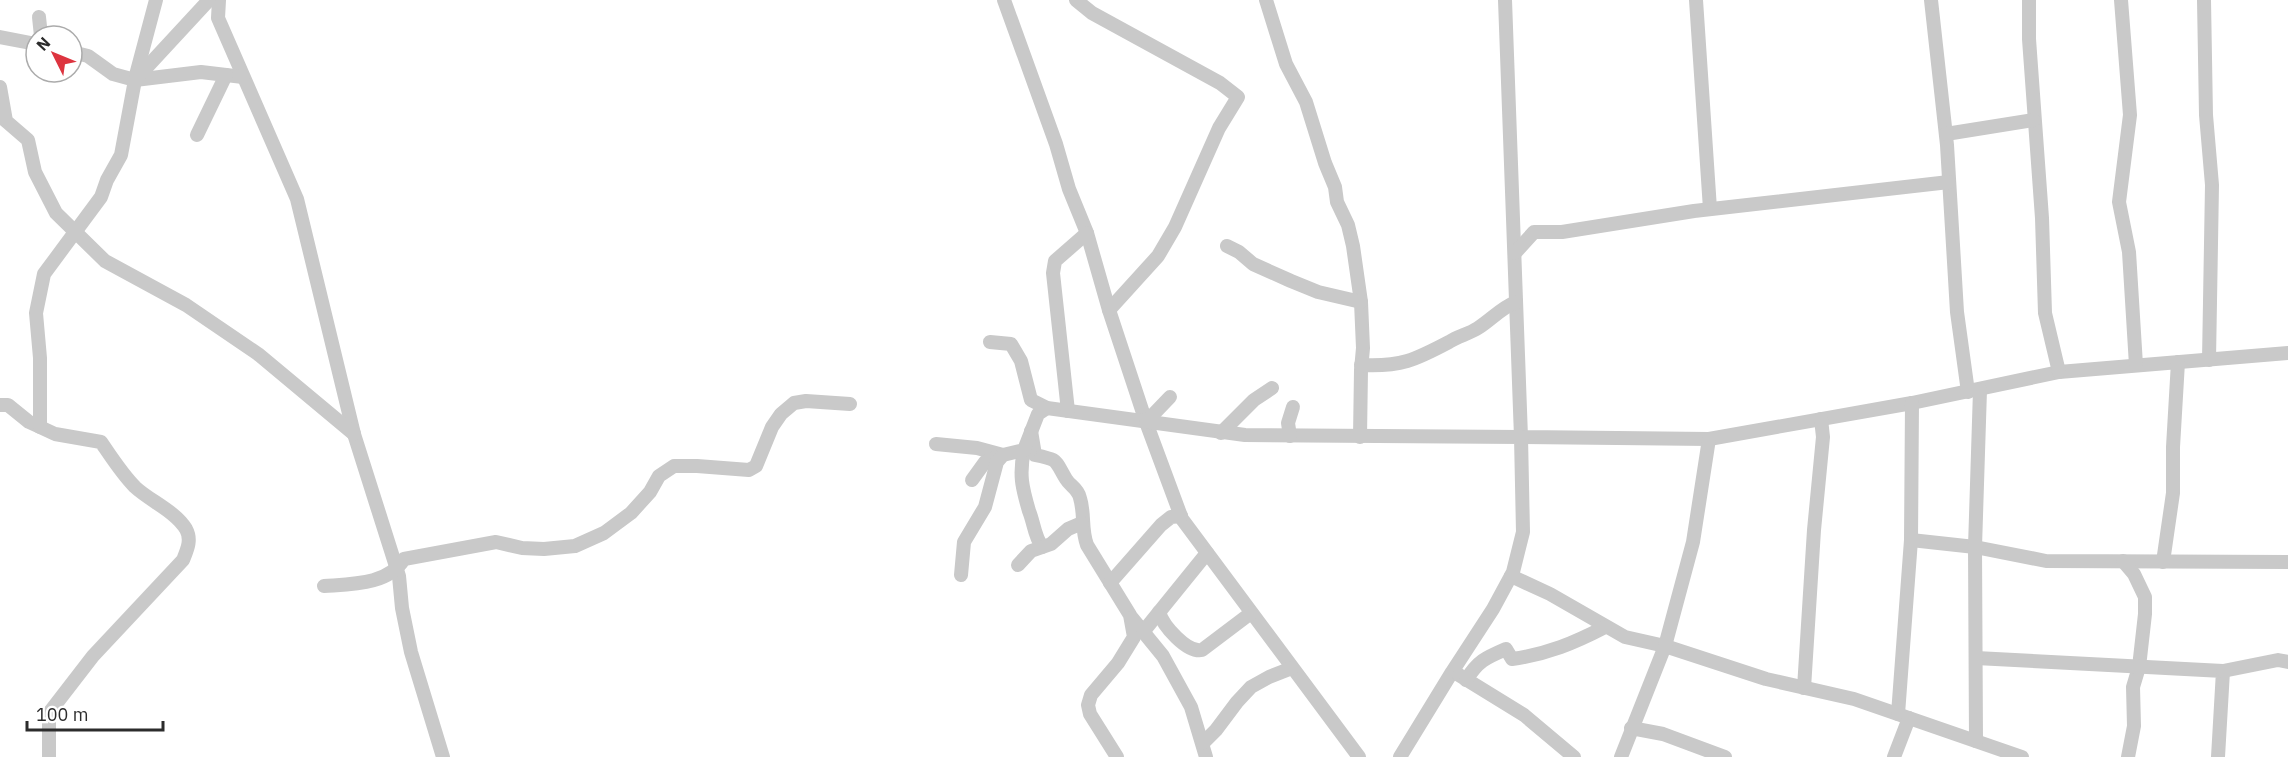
<svg xmlns="http://www.w3.org/2000/svg" width="2288" height="757" viewBox="0 0 2288 757" font-family="'IBM Plex Sans',sans-serif">
<rect width="100%" height="100%" fill="#fff"/>
<g fill="none" stroke-linecap="round" stroke-linejoin="round">
<!-- minor -->
<g stroke="#c9c9c9" stroke-width="14">
<polyline points="219,0 218,18 297,199 354,434 399,576 402,608 411,652 443,757"/>
<polyline points="1004,0 1056,144 1069,189 1087,233 1109,310 1146,422 1182,519 1359,757"/>
<polyline points="1076,0 1092,13 1220,83 1238,97 1219,128 1175,227 1158,256 1109,310"/>
<polyline points="1266,0 1286,64 1306,102 1325,163 1335,187 1337,202 1348,225 1353,246 1361,302 1363,348 1361,370 1360,437"/>
<polyline points="1505,0 1521,437 1709,439 1912,403 2059,372 2288,353"/>
<polyline points="1696,0 1710,209"/>
<polyline points="1931,0 1947,145 1957,312 1968,392"/>
<polyline points="2029,0 2029,39 2042,218 2045,313 2059,372"/>
<polyline points="2121,0 2130,115 2119,202 2129,252 2136,365"/>
<polyline points="2204,0 2206,115 2212,185 2209,360"/>
<polyline points="39,17 41,36"/>
<polyline points="0,37 36,44"/>
<polyline points="72,52 88,56 113,74 135,80 201,72 243,77"/>
<polyline points="136,75 156,0"/>
<polyline points="0,87 6,121 28,140 35,172 56,213 105,261 186,305 258,354 354,434"/>
<polyline points="1946,134 2034,120"/>
<polyline points="197,135 226,75"/>
<polyline points="1227,246 1239,252 1253,264 1291,281 1318,292 1361,302"/>
<polyline points="1515,253 1534,232 1562,232 1694,211 1949,182"/>
<polyline points="990,342 1011,344 1021,361 1031,400 1047,408 1245,435 1521,437 1523,532 1513,572 1493,609 1452,672 1400,757"/>
<path d="M 1361,365 C 1401,367 1415,360 1449,342 C 1458,336 1469,334 1478,328 C 1492,319 1501,308 1516,302"/>
<polyline points="0,405 8,405 29,422 40,427"/>
<polyline points="1068,411 1053,273 1055,261 1087,233"/>
<polyline points="1146,422 1170,397"/>
<path d="M 1031,431 L 1035,455 C 1059,460 1054,459 1066,479 C 1070,486 1078,488 1080,498 C 1085,514 1081,529 1087,545 L 1130,615 L 1134,637 L 1118,663 L 1091,695 L 1088,705 L 1090,714 L 1117,757"/>
<polyline points="1221,433 1254,400 1272,388"/>
<polyline points="1290,436 1288,423 1293,407"/>
<polyline points="936,444 977,448 1003,455"/>
<path d="M 1030,450 L 1024,450 C 1019,475 1022,487 1029,511 C 1034,523 1034,535 1042,547"/>
<polyline points="972,480 985,462 1003,455"/>
<polyline points="1911,540 1975,547 2046,561 2288,562"/>
<polyline points="2123,561 2134,574 2145,597 2145,614 2139,667 2133,687 2134,726 2128,757"/>
<polyline points="2163,562 2173,493 2173,447 2178,362"/>
<polyline points="1018,565 1031,551 1051,544 1068,529 1082,523"/>
<polyline points="961,575 964,542 985,507 997,462 1003,455 1024,450 1038,414 1047,408"/>
<polyline points="1511,576 1550,594 1625,637 1665,646 1766,679 1854,699 2022,757"/>
<polyline points="1110,583 1161,525 1171,517 1181,516"/>
<path d="M 324,586 C 352,584 388,585 404,559 L 496,542 L 522,548 L 544,549 L 575,546 L 604,533 L 631,513 L 650,492 L 659,476 L 674,466 L 697,466 L 749,470 L 756,466 L 772,427 L 781,414 L 794,403 L 806,401 L 850,404"/>
<path d="M 1159,612 C 1163,626 1187,653 1202,650 L 1251,613"/>
<polyline points="1132,618 1163,656 1191,707 1206,757"/>
<polyline points="1143,632 1207,553"/>
<polyline points="1976,658 2223,671 2218,757"/>
<polyline points="2223,671 2278,660 2288,662"/>
<polyline points="1459,675 1524,715 1574,757"/>
<path d="M 1466,680 C 1478,661 1485,658 1506,649 L 1512,659 C 1548,654 1574,643 1605,627"/>
<polyline points="1804,688 1814,530 1823,437 1821,419"/>
<polyline points="1898,714 1911,540 1912,403"/>
<polyline points="1631,728 1663,734 1725,757"/>
<polyline points="1976,741 1975,547 1980,390"/>
<polyline points="1203,743 1216,730 1237,702 1251,687 1269,677 1292,668"/>
<path d="M 49,757 L 49,713 L 93,656 L 183,560 C 187,550 192,540 186,529 C 175,511 150,501 135,487 C 122,474 112,458 101,442 L 55,434 L 40,427 L 40,358 L 36,313 L 44,274 L 101,197 L 107,180 L 121,155 L 135,80 L 209,0"/>
<polyline points="1621,757 1665,646 1693,542 1709,439"/>
<polyline points="1894,757 1909,718"/>
</g>
</g>
<!-- north arrow -->
<g transform="translate(54 54) rotate(313)"><circle r="28" fill="#ffffff" stroke="#ababab" stroke-width="1.5"/>
<path d="M0-4.5L10 22L0 15L-10 22Z" fill="#dd343f"/>
<text y="-9" font-size="16" font-weight="bold" text-anchor="middle" fill="#2c2c2c">N</text>
</g>
<!-- scale -->
<path d="M27 721v9h136v-9" fill="none" stroke="#2c2c2c" stroke-width="3"/>
<text x="36" y="721" font-size="18" fill="#2c2c2c" stroke="#ffffff" stroke-width="4.5" paint-order="stroke">100 m</text>
</svg>
